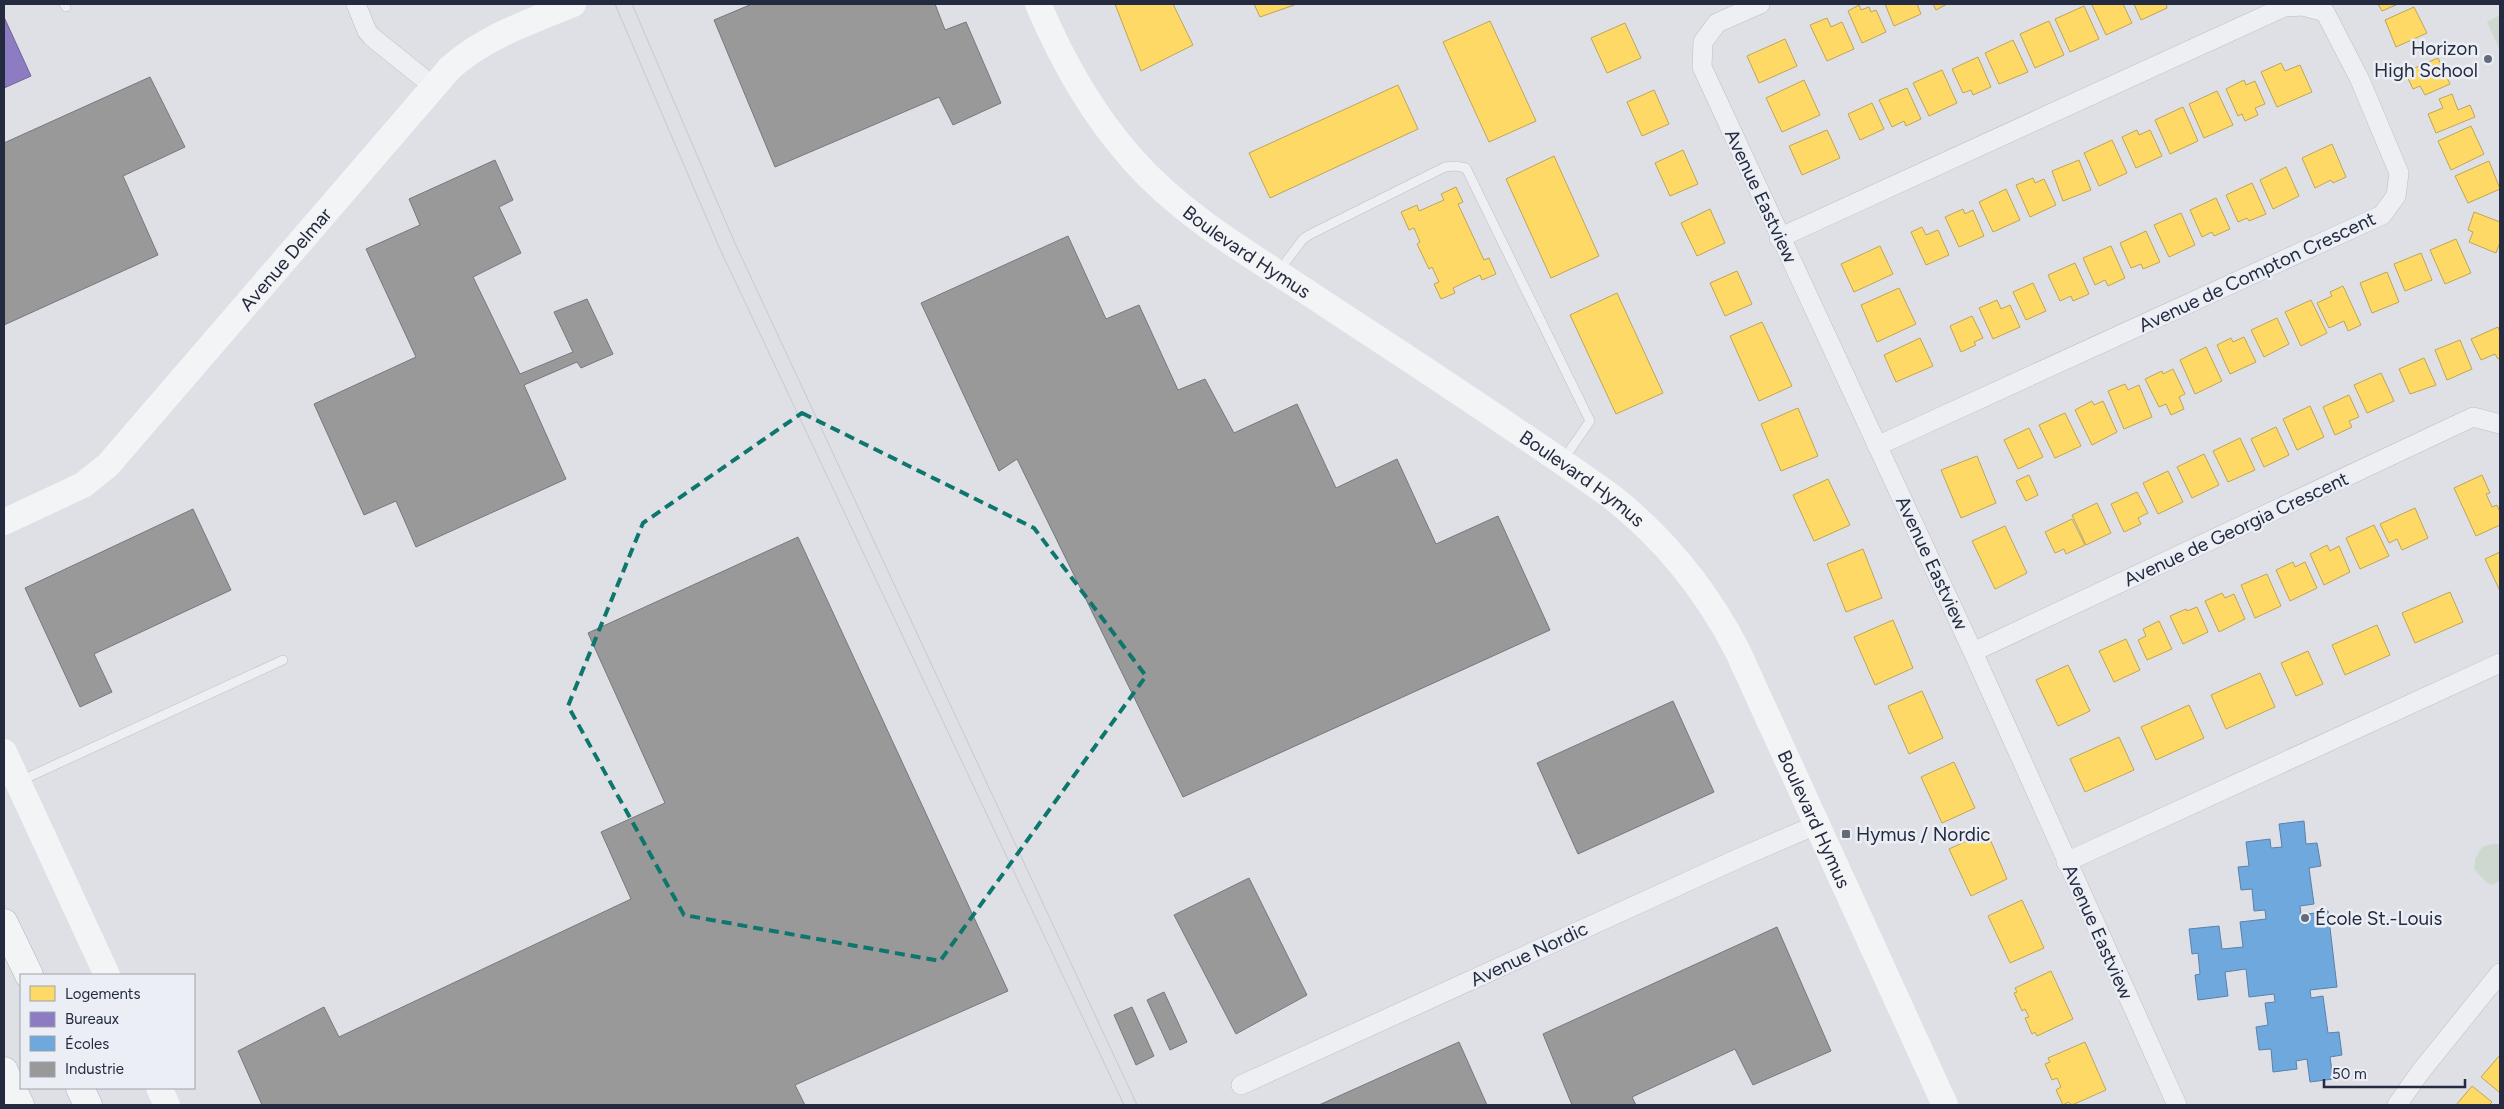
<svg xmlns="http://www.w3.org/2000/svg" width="2504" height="1109" viewBox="0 0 2504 1109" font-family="Figtree,sans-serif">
<rect width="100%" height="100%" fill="#dfe0e5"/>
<!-- green -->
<g fill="#cdd9ce">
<polygon points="2500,15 2500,51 2487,22"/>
<polygon points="2492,844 2500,844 2500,877 2499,881 2492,885 2487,883 2474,869 2475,859 2482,847"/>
</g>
<!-- homes -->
<g fill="#ffd966" stroke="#bda55b">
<polygon points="1115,4 1173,4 1193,45 1141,71"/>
<polygon points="1254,4 1297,4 1260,17"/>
<polygon points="1885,4 1917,4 1921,14 1894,26"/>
<polygon points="1933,4 1947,4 1936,10"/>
<polygon points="2095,4 2123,4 2132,23 2106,35 2092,5"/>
<polygon points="2134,4 2166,4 2167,8 2141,20"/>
<polygon points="2378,4 2398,4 2382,11"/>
<polygon points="1859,5 1861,10 1869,7 1871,12 1876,10 1886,32 1862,43 1848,11"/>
<polygon points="2084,6 2099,39 2070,52 2055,19"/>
<polygon points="2414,7 2427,33 2396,47 2385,20"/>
<polygon points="1827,18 1831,27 1842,22 1854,49 1827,61 1810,25"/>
<polygon points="1490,21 1536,121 1489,142 1443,42"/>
<polygon points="2049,21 2064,55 2035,68 2020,34"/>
<polygon points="1625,23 1641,58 1607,73 1591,38"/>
<polygon points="1785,39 1797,66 1759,83 1747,56"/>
<polygon points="2013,40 2028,72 1999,84 1985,53"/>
<polygon points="1978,57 1991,87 1973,95 1971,90 1963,93 1952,69"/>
<polygon points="2438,58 2450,84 2425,95 2420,86 2413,89 2405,72"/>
<polygon points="2281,63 2285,71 2300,65 2312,92 2277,107 2261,72"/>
<polygon points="1942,70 1957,103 1929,116 1913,83"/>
<polygon points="1804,80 1820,115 1782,132 1766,98"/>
<polygon points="2244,80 2246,85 2255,81 2265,104 2255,108 2258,115 2245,121 2242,114 2238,116 2226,89"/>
<polygon points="1398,85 1418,129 1270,198 1249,153"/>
<polygon points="1907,88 1921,119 1906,126 1904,121 1892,127 1879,100"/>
<polygon points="1654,90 1669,124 1642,136 1627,102"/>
<polygon points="2217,91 2233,125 2204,138 2189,104"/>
<polygon points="2452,94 2458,110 2470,105 2475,117 2436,133 2428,114 2443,108 2439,99"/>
<polygon points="1872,103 1884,129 1860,140 1848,114"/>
<polygon points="2183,107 2198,141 2170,154 2155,120"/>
<polygon points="2471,126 2484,154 2451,170 2438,141"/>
<polygon points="1827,130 1840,158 1802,175 1789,146"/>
<polygon points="2137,130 2139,135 2150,130 2162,156 2136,168 2122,137"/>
<polygon points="2112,140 2127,173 2099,186 2084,153"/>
<polygon points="2332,144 2346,177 2333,183 2331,180 2315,188 2302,158"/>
<polygon points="1683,150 1698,184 1670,196 1655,163"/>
<polygon points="1554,156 1599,256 1551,278 1506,179"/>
<polygon points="2079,160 2091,190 2063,201 2052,171"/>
<polygon points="2489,161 2500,189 2468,203 2455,176"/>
<polygon points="2286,167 2299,196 2273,209 2260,180"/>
<polygon points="2033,178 2035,183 2044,179 2056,205 2030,217 2016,185"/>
<polygon points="2252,183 2266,214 2249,221 2247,218 2238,222 2226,195"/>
<polygon points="1456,187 1463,202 1458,204 1484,260 1489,258 1496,274 1482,280 1480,275 1453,288 1455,293 1441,299 1434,284 1439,282 1432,267 1429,269 1417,244 1420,242 1414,228 1409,230 1401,212 1417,205 1419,211 1444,200 1441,194"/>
<polygon points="2006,189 2020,220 1993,232 1979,202"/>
<polygon points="2216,198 2230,229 2214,236 2212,232 2202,237 2190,210"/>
<polygon points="1710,209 1725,243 1697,256 1681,223"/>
<polygon points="1963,209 1965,214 1973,210 1984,236 1959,247 1945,217"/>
<polygon points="2474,212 2500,222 2500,242 2496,253 2469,242 2473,232 2468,230"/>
<polygon points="2181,213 2195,245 2169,257 2154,225"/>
<polygon points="1922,227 1926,235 1938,230 1949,255 1926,265 1911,232"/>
<polygon points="2146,231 2160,262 2143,269 2141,264 2131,268 2120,243"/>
<polygon points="2456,239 2471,273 2445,284 2430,250"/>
<polygon points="1880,246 1893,274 1854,292 1841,264"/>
<polygon points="2111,246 2125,278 2108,286 2105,280 2095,285 2083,258"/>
<polygon points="2421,253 2432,280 2405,291 2394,264"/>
<polygon points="2075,263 2089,294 2073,301 2071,296 2060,301 2048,275"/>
<polygon points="1737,271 1752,304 1725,316 1710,283"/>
<polygon points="2387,272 2399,302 2372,313 2360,283"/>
<polygon points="2033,283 2046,311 2026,320 2013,292"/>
<polygon points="2343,286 2361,325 2348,331 2344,321 2329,328 2317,303 2332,296 2330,292"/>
<polygon points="1899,288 1916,324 1877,342 1861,305"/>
<polygon points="1617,293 1663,393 1616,414 1570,315"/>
<polygon points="1997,300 2001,309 2010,305 2020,327 1993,339 1979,308"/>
<polygon points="2311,300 2327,333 2301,346 2285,312"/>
<polygon points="1972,316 1983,338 1974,342 1976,345 1961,352 1950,326"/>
<polygon points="2277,318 2289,344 2264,357 2251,330"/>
<polygon points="1762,322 1792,386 1759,401 1730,336"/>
<polygon points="2498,327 2500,332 2500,358 2498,359 2495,354 2481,360 2471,339"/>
<polygon points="2244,337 2256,362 2230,374 2217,345 2231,338 2233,342"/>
<polygon points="1920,338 1933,366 1896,382 1884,355"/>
<polygon points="2460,340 2472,369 2447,380 2435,350"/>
<polygon points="2206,347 2222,381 2195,394 2180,360"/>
<polygon points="2424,358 2436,385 2410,394 2399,369"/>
<polygon points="2173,369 2185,394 2179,397 2184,409 2171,415 2166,404 2159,407 2145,379 2162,371 2163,374"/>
<polygon points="2381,373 2394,401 2367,413 2354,385"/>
<polygon points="2125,384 2128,390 2139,385 2152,417 2124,429 2108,391"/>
<polygon points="2349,395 2359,417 2349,421 2352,427 2335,435 2323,407"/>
<polygon points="2092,401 2094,405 2103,401 2117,432 2092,445 2075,410"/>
<polygon points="2310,406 2324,437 2297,450 2283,419"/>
<polygon points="1798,408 1818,456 1781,471 1761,424"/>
<polygon points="2065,413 2081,446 2055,458 2039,425"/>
<polygon points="2276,427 2289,455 2264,467 2251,439"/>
<polygon points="2029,428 2043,457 2018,469 2004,440"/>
<polygon points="2240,438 2255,470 2228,482 2213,451"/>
<polygon points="2204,454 2219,485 2192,498 2177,467"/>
<polygon points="1977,456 1996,503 1961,518 1941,470"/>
<polygon points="2168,471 2183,502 2158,514 2143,483"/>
<polygon points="2029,475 2038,495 2026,501 2016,481"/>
<polygon points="2482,475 2490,493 2486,494 2492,507 2497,505 2500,512 2500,525 2476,536 2454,488"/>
<polygon points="1828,479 1850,525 1814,541 1793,495"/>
<polygon points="2137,492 2148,513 2138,518 2141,524 2124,532 2111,504"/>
<polygon points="2097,503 2111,533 2086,545 2072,515"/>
<polygon points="2415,508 2428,538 2402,550 2397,539 2389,543 2380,524"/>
<polygon points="2072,519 2085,545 2066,554 2064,549 2055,553 2045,532"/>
<polygon points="2374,525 2389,556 2360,569 2346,538"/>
<polygon points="2005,526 2027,573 1995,589 1972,541"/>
<polygon points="2327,545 2330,551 2339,546 2350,572 2324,585 2310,554"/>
<polygon points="1863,549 1882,598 1846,612 1827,564"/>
<polygon points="2500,552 2500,591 2485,559"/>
<polygon points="2293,562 2295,567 2305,562 2317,588 2290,601 2276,570"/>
<polygon points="2267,574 2281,606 2255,618 2241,585"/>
<polygon points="2450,592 2463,622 2415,643 2402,613"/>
<polygon points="2222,593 2225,598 2234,594 2245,619 2219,632 2205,601"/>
<polygon points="2197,607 2208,632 2183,644 2170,616 2186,609 2187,611"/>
<polygon points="1893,620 1913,668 1875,685 1854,637"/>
<polygon points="2159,621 2172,649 2147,660 2138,640 2146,636 2143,629"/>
<polygon points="2377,625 2390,655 2345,675 2332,645"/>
<polygon points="2126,639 2140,670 2114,682 2099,651"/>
<polygon points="2308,651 2323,684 2296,696 2281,663"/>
<polygon points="2068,665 2090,711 2058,726 2036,680"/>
<polygon points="2260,673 2275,707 2226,729 2211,695"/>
<polygon points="1922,691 1943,738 1909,754 1888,706"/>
<polygon points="2189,705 2204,738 2156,760 2141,727"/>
<polygon points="2119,737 2134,770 2085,792 2070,759"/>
<polygon points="1954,762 1975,808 1942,823 1921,777"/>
<polygon points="1987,832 2007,879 1971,896 1949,849"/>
<polygon points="2022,900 2044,948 2010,963 1988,916"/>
<polygon points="2051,971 2073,1019 2037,1036 2035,1032 2032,1034 2025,1018 2029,1017 2025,1009 2022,1011 2014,993 2017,992 2015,988"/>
<polygon points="2085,1042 2106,1090 2072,1105 2068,1102 2063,1105 2056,1090 2061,1087 2057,1078 2052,1080 2045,1064 2050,1062 2048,1058"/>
<polygon points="2500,1055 2500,1090 2499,1092 2481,1077"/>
<polygon points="2472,1086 2492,1102 2489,1105 2456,1105"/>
</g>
<!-- offices -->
<polygon fill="#8e7cc3" stroke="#6e649c" points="4,17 31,76 4,88"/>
<!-- schools -->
<polygon fill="#6fa8dc" stroke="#5882ad" points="2304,821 2306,844 2317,843 2321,866 2309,868 2314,904 2300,906 2301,915 2328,911 2337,987 2310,990 2311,998 2323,996 2328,1033 2339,1032 2342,1055 2330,1057 2333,1079 2310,1082 2307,1059 2296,1061 2297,1069 2273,1072 2271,1049 2259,1050 2256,1027 2268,1025 2265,1003 2275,1002 2274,994 2249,997 2246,969 2225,972 2228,996 2198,1000 2195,975 2200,974 2198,953 2192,954 2189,929 2219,926 2222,949 2243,947 2240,922 2266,919 2265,910 2254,911 2252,889 2241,890 2238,867 2249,866 2246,842 2270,839 2271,848 2282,847 2279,824"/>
<!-- industry -->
<g fill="#999" stroke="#76787e">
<polygon points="752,4 935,4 945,30 966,22 1001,103 953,125 939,97 775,167 714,20"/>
<polygon points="150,77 185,147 123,176 158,255 4,325 4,143"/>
<polygon points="495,160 513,200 499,207 521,253 473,277 520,374 573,352 554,312 587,299 613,354 581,368 577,362 524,385 566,479 416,547 396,501 364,515 314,404 416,357 366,249 420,225 409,199"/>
<polygon points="1068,236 1106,319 1139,305 1178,390 1205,379 1234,433 1297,404 1336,488 1397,459 1436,544 1498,516 1550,630 1183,797 1017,459 999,471 921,303"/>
<polygon points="193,509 231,590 94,654 112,692 80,707 25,588"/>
<polygon points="798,537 1008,991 795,1085 805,1105 262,1105 238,1051 324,1007 339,1037 631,899 601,832 665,803 588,633"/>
<polygon points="1673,701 1714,792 1578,854 1537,763"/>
<polygon points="1249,878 1307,995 1236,1034 1174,915"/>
<polygon points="1777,927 1831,1051 1753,1085 1735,1049 1632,1097 1636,1105 1572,1105 1543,1034"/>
<polygon points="1164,992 1187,1042 1170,1050 1147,1000"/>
<polygon points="1132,1007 1154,1056 1136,1065 1114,1015"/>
<polygon points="1459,1042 1487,1105 1319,1105"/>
</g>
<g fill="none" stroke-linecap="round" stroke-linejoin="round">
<defs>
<g id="lane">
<polyline points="64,4 66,7"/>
<polyline points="1279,271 1303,239 1309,235 1445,167 1456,166 1466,168 1590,421 1563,460"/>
<polyline points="20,781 283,660"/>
</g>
<g id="street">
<polyline points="356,4 367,31 372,37 434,87"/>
<polyline points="1760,4 1717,23 1703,42 1702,67 1973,652 2177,1105"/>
<polyline points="1779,238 2284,7 2303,6 2325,12 2360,80 2399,173 2396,196 2382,215 1877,446"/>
<polyline points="1973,652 2473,417 2500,424"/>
<polyline points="2066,862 2500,663"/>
<polyline points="1241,1085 1737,859 1818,824"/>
<polyline points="2397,1105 2421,1071 2500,973"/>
</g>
<g id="highway">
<polyline points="4,923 29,975"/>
<polyline points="4,1071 20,1105"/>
<polyline points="80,1088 88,1105"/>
</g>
</defs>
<!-- lane casing -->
<use href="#lane" stroke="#bdbec3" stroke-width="10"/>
<!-- street casing -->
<use href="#street" stroke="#bdbec3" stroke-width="20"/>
<!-- highway casing -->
<use href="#highway" stroke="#b1b3ba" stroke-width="29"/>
<!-- lane -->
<use href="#lane" stroke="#eeeff2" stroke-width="9"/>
<!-- street -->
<use href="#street" stroke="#eeeff2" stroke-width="19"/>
<!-- secondary -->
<g stroke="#f3f4f5" stroke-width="26">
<path id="s1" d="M 1038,4 C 1063,62 1092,114 1134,161 C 1184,217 1251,255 1313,296 C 1413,362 1514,427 1612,497 C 1666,540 1707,591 1738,652 L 1945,1105"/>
<path id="s2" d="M 4,522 L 83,485 L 108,465 L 450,68 C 486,36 530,22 573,4"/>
<polyline points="4,752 107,975"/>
<polyline points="159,1088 167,1105"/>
</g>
<!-- highway -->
<use href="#highway" stroke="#f3f4f5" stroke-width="28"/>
<!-- tram -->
<g stroke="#c7c9cd" stroke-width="1">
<polyline points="615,4 719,247 1124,1105"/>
<polyline points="632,4 734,241 1137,1105"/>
</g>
</g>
<!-- marked area -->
<path fill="none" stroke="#0f766e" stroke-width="4" stroke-dasharray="10 6" stroke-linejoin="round" d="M 802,413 L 1034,528 L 1146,676 L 940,961 L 684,915 L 568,706 L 643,523 Z"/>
<!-- markers -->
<g fill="#656a7a" stroke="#ebeff5" stroke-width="2">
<circle cx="2488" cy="59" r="5"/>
<rect x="1841" y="829" width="10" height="10" rx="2.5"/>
<circle cx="2305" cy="918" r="5"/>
</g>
<g text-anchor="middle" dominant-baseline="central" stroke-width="5" stroke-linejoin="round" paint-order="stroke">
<!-- poi labels -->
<g font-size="19" fill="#242b40" stroke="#ebeff5" text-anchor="start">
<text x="2478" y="48" text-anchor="end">Horizon<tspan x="2478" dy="22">High School</tspan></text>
<text x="1856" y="834">Hymus / Nordic</text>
<text x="2315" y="918">École St.-Louis</text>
</g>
<!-- street labels -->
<g font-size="19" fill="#242b40" stroke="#ebeff5">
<text transform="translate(1761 196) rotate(65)">Avenue Eastview</text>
<text stroke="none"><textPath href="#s1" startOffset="330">Boulevard Hymus</textPath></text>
<text stroke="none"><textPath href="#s2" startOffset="391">Avenue Delmar</textPath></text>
<text transform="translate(2257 272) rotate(-25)">Avenue de Compton Crescent</text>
<text stroke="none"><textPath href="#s1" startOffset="735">Boulevard Hymus</textPath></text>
<text transform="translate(2236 529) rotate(-25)">Avenue de Georgia Crescent</text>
<text transform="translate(1932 563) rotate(65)">Avenue Eastview</text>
<text stroke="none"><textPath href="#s1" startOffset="1155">Boulevard Hymus</textPath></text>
<text transform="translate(2098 932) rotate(66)">Avenue Eastview</text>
<text transform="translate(1529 954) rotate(-25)">Avenue Nordic</text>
</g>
</g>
<!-- border -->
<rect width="2504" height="1109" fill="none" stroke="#242b40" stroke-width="10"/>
<!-- legend -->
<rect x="20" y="974" width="175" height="115" fill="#ebeff5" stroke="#9ba1ad"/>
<rect x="30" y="986" width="25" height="15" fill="#ffd966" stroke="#9ba1ad"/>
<text x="65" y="999" font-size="15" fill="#242b40">Logements</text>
<rect x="30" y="1012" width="25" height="15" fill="#8e7cc3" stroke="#9ba1ad"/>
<text x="65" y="1024" font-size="15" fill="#242b40">Bureaux</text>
<rect x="30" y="1036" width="25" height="15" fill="#6fa8dc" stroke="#9ba1ad"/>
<text x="65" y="1049" font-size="15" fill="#242b40">Écoles</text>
<rect x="30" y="1062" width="25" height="15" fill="#999999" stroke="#9ba1ad"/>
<text x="65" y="1074" font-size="15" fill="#242b40">Industrie</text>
<!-- scale -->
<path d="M2324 1079v8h141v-8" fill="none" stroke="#242b40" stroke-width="2.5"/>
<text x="2332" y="1079" font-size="15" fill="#242b40" stroke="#ebeff5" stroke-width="4" paint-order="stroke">50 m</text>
</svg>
